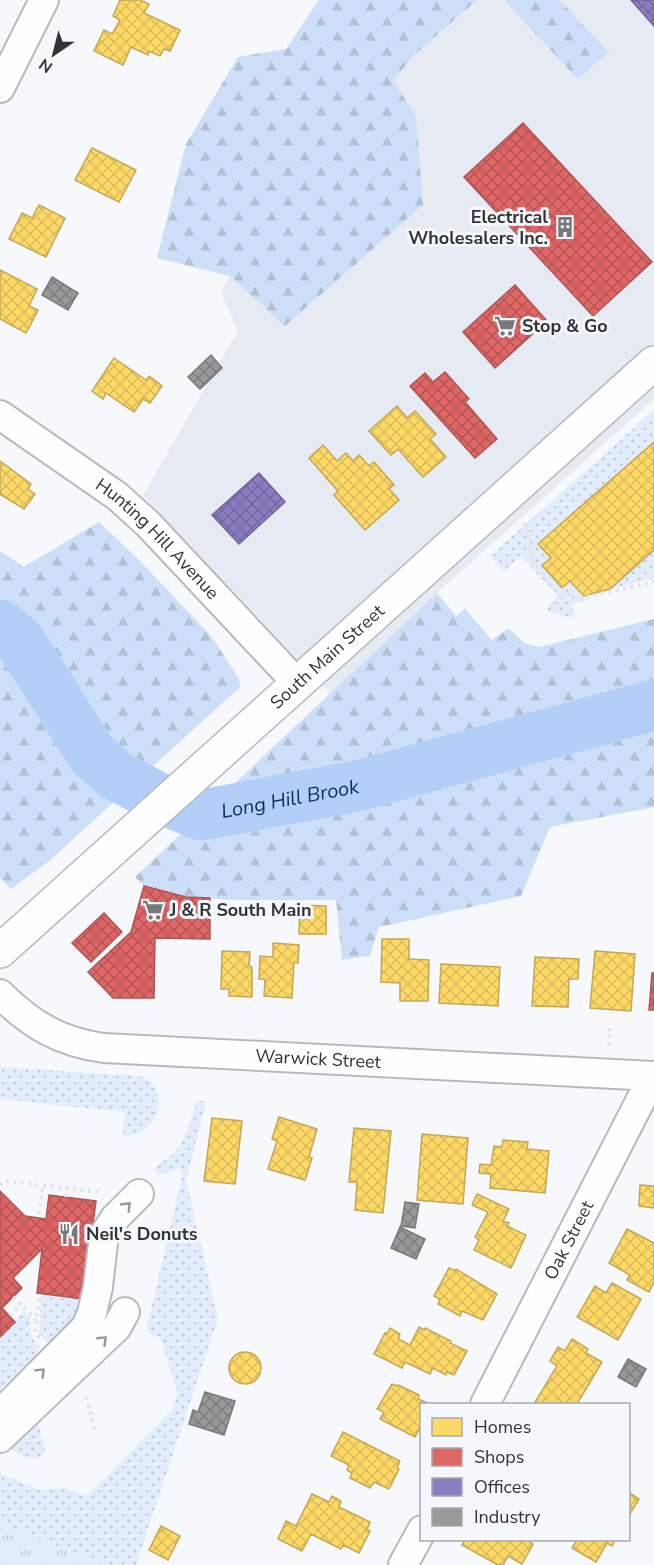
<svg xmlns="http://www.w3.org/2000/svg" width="654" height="1565" viewBox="0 0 654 1565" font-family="'Nunito Sans',sans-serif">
<defs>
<pattern id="grass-dots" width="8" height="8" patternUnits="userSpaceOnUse" patternTransform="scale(1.5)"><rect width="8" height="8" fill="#e2ecfb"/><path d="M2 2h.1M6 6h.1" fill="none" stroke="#c2cbd8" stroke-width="1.8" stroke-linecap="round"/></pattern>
<pattern id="forest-firs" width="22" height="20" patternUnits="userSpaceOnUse" patternTransform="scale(1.5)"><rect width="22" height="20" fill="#cddff8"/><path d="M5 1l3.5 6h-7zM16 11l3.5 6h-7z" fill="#b0c0d5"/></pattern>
<pattern id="park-tufts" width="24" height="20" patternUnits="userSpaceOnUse" patternTransform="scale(1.5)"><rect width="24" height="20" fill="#e2ecfb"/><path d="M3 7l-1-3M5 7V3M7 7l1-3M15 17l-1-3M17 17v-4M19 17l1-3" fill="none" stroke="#c2cbd8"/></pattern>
<pattern id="homes-cross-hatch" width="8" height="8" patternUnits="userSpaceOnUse" patternTransform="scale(1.5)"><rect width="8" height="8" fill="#ffd966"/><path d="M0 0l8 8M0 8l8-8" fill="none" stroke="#dbbb59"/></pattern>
<pattern id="shops-cross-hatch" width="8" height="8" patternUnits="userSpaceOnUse" patternTransform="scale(1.5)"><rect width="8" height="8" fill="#e06666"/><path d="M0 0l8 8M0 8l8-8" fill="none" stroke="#b65555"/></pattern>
<pattern id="offices-cross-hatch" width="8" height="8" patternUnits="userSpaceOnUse" patternTransform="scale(1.5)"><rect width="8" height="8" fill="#8e7cc3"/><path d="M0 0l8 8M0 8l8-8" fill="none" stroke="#75669f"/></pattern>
<pattern id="industry-cross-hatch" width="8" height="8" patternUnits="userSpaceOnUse" patternTransform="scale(1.5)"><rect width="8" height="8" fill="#999"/><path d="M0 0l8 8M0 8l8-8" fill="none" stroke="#7d7d7e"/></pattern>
</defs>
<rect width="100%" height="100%" fill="#f6f8fb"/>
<!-- built -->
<polygon fill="#e6eaf2" points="380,0 654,0 654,399 437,593 331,694 143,495 238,331 221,292"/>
<!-- grass -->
<g fill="url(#grass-dots)">
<polygon points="654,410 654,442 539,544 551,558 542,566 562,588 570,581 586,600 572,604 574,615 572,618 548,612 547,608 558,596 521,556 504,572 490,556"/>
<polygon points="654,550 654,578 610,589"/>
<path d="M 0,1067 L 139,1076 C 145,1079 151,1081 155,1087 C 168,1109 147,1140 122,1135 L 125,1112 L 0,1099 Z"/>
<path d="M 201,1101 L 206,1101 L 186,1181 L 218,1319 L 136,1565 L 106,1565 L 0,1524 L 0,1474 L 40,1490 L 64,1488 L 87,1496 L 172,1410 L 178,1393 L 160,1337 L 149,1334 L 147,1328 L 183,1172 L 179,1168 L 158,1175 L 154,1171 C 158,1161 168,1159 175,1152 C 187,1139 191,1119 196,1103 Z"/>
<polygon points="41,1294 83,1299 81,1310 52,1346 39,1334"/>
<path d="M 24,1311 L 31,1318 C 29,1331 30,1337 39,1346 L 35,1356 L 0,1390 L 0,1337 Z"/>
<path d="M 74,1378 L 79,1383 L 38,1424 L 45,1451 C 36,1466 22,1455 10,1449 L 8,1448 Z"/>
</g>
<!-- forest -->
<g fill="url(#forest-firs)">
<polygon points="319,0 477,0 413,56 393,81 416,116 423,205 285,326 230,276 157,258 186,144 238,57 286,49"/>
<polygon points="504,0 559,0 609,52 578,79"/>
<polygon points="99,522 139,560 212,637 239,679 240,687 48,862 11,889 0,878 0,551 24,567"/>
<polygon points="437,593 456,616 465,609 492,640 509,628 524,643 539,647 654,619 654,807 550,827 521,896 379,927 370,956 342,960 336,900 234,900 186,897 144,886 135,877"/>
</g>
<!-- park -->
<polygon fill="url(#park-tufts)" points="0,1524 106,1565 0,1565"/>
<!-- homes -->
<g fill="url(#homes-cross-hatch)" stroke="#c2a757" stroke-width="1.5">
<polygon points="120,0 140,0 149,4 144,13 180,30 170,51 164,49 160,56 149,51 148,55 131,47 123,65 94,51 104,30 112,34 120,20 113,16"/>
<polygon points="92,148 136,170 119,202 75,180"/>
<polygon points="39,205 65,218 46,257 9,239 22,213 32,218"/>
<polygon points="0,270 37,289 29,306 38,310 26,333 0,319"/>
<polygon points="114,358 146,380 149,376 162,386 150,403 143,399 134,412 106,393 103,399 92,391"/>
<polygon points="397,406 407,418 415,411 436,434 430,439 446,457 423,477 398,449 391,455 369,431"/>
<polygon points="654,442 654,550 610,589 584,596 570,581 562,588 542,565 551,558 538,544"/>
<polygon points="323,445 337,461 346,453 353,461 359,455 369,466 374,462 394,485 389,489 399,500 365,530 334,495 338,491 309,458"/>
<polygon points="0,461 31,484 28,489 35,494 24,509 0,494"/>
<polygon points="300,905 326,906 326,934 299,934"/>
<polygon points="382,939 409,939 409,959 429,960 428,1001 400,1001 400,983 381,982"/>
<polygon points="273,943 299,945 298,963 294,962 292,998 264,996 265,979 259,979 260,956 273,957"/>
<polygon points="222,951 250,952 249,966 252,967 252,997 229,996 229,989 221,989"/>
<polygon points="595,951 635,954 631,1011 590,1008"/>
<polygon points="535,957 579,959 578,979 569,979 568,1007 532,1006"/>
<polygon points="441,964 500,967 498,1006 439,1003"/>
<polygon points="279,1117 317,1129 309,1157 312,1158 305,1180 268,1169 277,1141 272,1139"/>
<polygon points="212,1118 242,1121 235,1184 204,1181"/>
<polygon points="354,1128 391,1131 383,1213 355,1210 357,1182 349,1182"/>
<polygon points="422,1134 468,1138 463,1204 417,1200"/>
<polygon points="503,1140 528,1142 527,1149 549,1151 545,1193 490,1188 491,1174 479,1173 480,1164 491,1165 494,1146 502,1147"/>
<polygon points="640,1185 654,1186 654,1208 639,1206"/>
<polygon points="477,1194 509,1209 503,1221 509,1223 507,1226 526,1235 511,1268 474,1250 479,1240 475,1237 488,1212 472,1205"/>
<polygon points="627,1229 654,1243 654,1282 649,1292 627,1280 630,1275 609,1263"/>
<polygon points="449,1268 455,1271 456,1269 497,1294 483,1320 462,1311 460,1316 438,1304 440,1299 434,1296"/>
<polygon points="612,1283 641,1299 618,1340 577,1317 595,1286 606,1293"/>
<polygon points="419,1327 424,1330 425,1328 451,1341 450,1343 467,1351 454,1375 447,1372 446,1375 433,1368 430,1374 405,1362 402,1368 374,1354 385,1333 387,1334 390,1328 400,1334 398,1339 410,1345"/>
<polygon points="572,1339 588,1349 586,1353 602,1362 577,1404 534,1404 557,1366 550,1361 558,1347 565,1351"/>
<circle cx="245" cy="1368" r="16"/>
<polygon points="392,1384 397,1386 398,1385 419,1395 418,1399 430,1404 422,1404 422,1424 415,1437 380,1419 384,1412 377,1409"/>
<polygon points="343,1432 400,1461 397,1468 399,1469 389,1489 374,1482 370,1488 350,1478 352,1473 347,1470 349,1465 331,1456"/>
<polygon points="628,1492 639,1499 628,1517"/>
<polygon points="312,1494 329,1502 332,1496 341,1501 339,1507 370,1522 367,1529 370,1531 359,1553 343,1545 341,1549 311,1534 302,1551 278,1539 286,1521 296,1526"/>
<polygon points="161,1526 180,1536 168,1560 149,1550"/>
<polygon points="465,1540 526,1540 533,1544 522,1564 508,1556 503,1565 498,1565 462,1545"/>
<polygon points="577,1540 615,1540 612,1546 607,1543 596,1562 572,1548"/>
</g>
<!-- shops -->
<g fill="url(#shops-cross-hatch)" stroke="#ac5757" stroke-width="1.5">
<polygon points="523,123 652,262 593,316 464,177"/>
<polygon points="515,285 547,321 495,368 463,332"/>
<polygon points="445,372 469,399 465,402 497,439 475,458 410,386 425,373 433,382"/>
<polygon points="144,886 186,897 210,898 210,939 155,938 154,998 113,998 88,972 131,932"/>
<polygon points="104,913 122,932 91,962 72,943"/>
<polygon points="652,973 654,973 654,1010 649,1010"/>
<polygon points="0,1191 25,1216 46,1219 49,1195 96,1201 83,1299 37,1293 42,1249 13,1278 22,1288 2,1308 15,1322 0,1337"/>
</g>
<!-- offices -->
<g fill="url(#offices-cross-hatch)" stroke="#726698" stroke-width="1.5">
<polygon points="631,0 654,0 654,26"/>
<polygon points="259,473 285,502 239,544 212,515"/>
</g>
<!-- industry -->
<g fill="url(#industry-cross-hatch)" stroke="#7a7a7b" stroke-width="1.5">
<polygon points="52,277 78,293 68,310 42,295"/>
<polygon points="211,355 222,368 200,389 188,377"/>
<polygon points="405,1202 419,1204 415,1228 401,1226"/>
<polygon points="400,1227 425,1239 416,1259 391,1248"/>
<polygon points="628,1359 646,1369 636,1387 618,1377"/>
<polygon points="205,1392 235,1401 224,1435 189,1424 193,1410 198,1412"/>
</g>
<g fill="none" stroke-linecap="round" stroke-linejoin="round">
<!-- river -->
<path stroke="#b3cff8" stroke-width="51" id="s1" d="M 0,625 L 19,640 L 92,754 L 115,775 L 159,798 L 202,815 L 357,786 L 654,705"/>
<defs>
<g id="minor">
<polyline points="0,88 44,0"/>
<path id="s2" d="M 0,415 L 117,496 L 148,524 L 297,683"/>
<path id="s3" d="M 0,994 C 31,1025 60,1042 104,1048 L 654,1076"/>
<path id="s4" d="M 485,1404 L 653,1076"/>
<polyline points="0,1414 86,1327 92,1313 98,1287 104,1235 115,1218 139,1194"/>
<polyline points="0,1438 117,1327 125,1312"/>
<polyline points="403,1565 422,1530"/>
</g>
<g id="major">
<path id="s5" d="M 0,951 L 654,363"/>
</g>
</defs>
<!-- minor casing -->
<use href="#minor" stroke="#b8b9bc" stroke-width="32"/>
<!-- major casing -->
<use href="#major" stroke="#b8b9bc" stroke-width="36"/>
<!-- path -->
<g stroke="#e4e4e5" stroke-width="4" stroke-dasharray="3 4.5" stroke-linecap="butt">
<polyline points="525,523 534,564 563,598"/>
<polyline points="562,588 573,600 654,582"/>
<polyline points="551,610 567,594"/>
<polyline points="609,1046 609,1025"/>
<polyline points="0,1185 4,1181 100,1192"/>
<polyline points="66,1197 67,1188"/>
<polyline points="39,1214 43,1185"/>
<polyline points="13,1297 36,1320"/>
<polyline points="10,1316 21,1305"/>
<polyline points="39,1338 35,1331 40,1294"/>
<polyline points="86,1397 95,1430"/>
</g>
<!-- minor -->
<use href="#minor" stroke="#fefefe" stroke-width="28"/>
<!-- major -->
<use href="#major" stroke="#fefefe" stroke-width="33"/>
</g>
<!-- one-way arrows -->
<defs><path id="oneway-chevron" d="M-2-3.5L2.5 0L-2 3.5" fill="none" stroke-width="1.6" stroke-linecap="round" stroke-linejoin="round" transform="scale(1.5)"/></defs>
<g stroke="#98989a">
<use href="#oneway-chevron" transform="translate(127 1206) rotate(-46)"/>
<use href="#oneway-chevron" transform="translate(103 1340) rotate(-44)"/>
<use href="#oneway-chevron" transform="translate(41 1372) rotate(-45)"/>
</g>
<!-- icons -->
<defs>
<symbol id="building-bare" viewBox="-9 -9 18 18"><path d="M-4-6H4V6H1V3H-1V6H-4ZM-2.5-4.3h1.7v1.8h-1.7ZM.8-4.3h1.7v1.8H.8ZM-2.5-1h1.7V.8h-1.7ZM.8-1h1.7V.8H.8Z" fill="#77787a" stroke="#f4f8fd" stroke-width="2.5" paint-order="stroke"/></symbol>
<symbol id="supermarket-bare" viewBox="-9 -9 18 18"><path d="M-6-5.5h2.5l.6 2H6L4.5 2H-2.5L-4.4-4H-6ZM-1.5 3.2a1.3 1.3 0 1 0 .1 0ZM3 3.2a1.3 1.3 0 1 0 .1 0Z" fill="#77787a" stroke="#f4f8fd" stroke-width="2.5" paint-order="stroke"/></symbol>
<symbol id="restaurant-bare" viewBox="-9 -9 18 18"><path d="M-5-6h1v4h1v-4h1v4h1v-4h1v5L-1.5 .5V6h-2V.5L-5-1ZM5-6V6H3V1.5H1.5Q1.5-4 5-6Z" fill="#77787a" stroke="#f4f8fd" stroke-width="2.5" paint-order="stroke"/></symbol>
</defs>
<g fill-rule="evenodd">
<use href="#building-bare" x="550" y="212" width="30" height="30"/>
<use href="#supermarket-bare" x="490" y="311" width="30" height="30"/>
<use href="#supermarket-bare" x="138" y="895" width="30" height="30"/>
<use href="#restaurant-bare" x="54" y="1219" width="30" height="30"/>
</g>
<g text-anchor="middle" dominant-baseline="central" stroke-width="6" stroke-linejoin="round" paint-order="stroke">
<!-- poi labels -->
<g font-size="18" font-weight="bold" fill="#323335" stroke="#f4f8fd" text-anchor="start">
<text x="548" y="217" text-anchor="end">Electrical<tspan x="548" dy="21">Wholesalers Inc.</tspan></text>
<text x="522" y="326">Stop &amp; Go</text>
<text x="170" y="910">J &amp; R South Main</text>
<text x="86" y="1234">Neil's Donuts</text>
</g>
<!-- street labels -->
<g font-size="18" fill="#323335" stroke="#f4f8fd">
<text stroke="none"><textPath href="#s2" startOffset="201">Hunting Hill Avenue</textPath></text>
<text stroke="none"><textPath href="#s5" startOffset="440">South Main Street</textPath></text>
<text stroke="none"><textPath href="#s3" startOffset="334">Warwick Street</textPath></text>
<text stroke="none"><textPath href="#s4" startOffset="184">Oak Street</textPath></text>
</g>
<!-- water labels -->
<g font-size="20" font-style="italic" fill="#0f305b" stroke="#f4f8fd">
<text stroke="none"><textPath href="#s1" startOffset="376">Long Hill Brook</textPath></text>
</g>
</g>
<!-- legend -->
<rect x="420" y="1403" width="210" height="138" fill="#f4f8fd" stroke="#a6a9ad" stroke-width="1.5"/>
<rect x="432" y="1418" width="30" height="18" fill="#ffd966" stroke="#a6a9ad" stroke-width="1.5"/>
<text x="474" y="1433" font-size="18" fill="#323335">Homes</text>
<rect x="432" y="1448" width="30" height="18" fill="#e06666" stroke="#a6a9ad" stroke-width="1.5"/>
<text x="474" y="1463" font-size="18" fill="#323335">Shops</text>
<rect x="432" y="1478" width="30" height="18" fill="#8e7cc3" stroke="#a6a9ad" stroke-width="1.5"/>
<text x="474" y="1493" font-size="18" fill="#323335">Offices</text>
<rect x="432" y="1508" width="30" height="18" fill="#999999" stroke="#a6a9ad" stroke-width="1.5"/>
<text x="474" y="1523" font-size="18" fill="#323335">Industry</text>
<!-- north arrow -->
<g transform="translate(54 54) rotate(215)" stroke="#f4f8fd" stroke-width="4.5" paint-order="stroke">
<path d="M0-4.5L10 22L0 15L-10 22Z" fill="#323335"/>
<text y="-9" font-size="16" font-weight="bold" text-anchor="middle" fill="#323335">N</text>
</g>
</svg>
